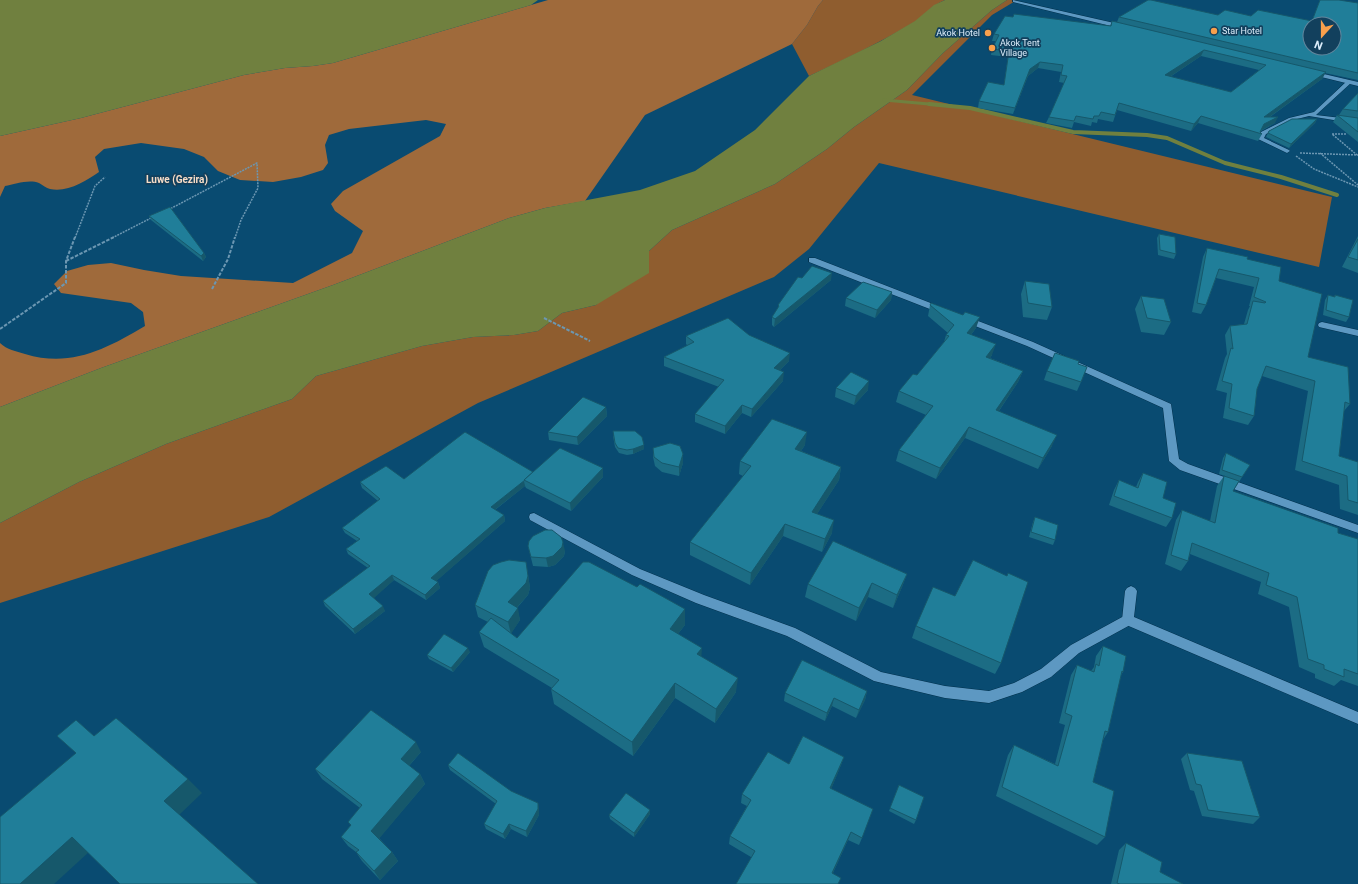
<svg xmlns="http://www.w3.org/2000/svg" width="1358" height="884" viewBox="0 0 1358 884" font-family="Roboto,sans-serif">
<rect width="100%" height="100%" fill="#094b71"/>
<!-- green -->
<g fill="#8f5d2f">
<path d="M 823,0 L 945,0 C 930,6 926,15 913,23 C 879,43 844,60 809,76 L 792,44 L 807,25 L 818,6 Z"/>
<polygon points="1007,0 1017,0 992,15 912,95 1332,197 1319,267 879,163 809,249 774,277 478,403 269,517 0,603 0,523 79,482 166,444 292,399 316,376 422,346 473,337 514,335 538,331 562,313 596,305 649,251 672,230 775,184 827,149 854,127 907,90 943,53 992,10"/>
</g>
<!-- forest -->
<path fill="#9f6a3b" d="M 548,0 L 823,0 L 818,6 L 807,25 L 792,44 L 645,115 L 585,201 L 545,208 L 509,218 L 333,285 L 101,368 L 0,407 L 0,343 C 7,350 16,351 25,354 C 71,368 106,349 145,326 L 143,312 L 131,303 L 61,293 L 54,284 L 67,271 L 88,265 L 111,263 L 144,270 L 181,276 L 293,283 L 352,253 L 363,231 L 335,211 L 331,204 L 343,191 L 440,136 L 446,124 L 426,120 L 349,129 L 329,135 L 325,145 L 328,163 L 323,170 L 301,177 L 273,182 L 240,180 L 218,171 L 204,157 L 184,149 L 141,143 L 104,149 L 95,157 L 99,172 C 86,181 67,193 50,189 C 46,188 43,185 39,183 C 29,179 15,184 5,186 L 0,197 L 0,136 L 81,118 L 244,75 L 285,68 L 313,66 L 333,63 Z"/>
<!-- water -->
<g fill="#70803f">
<polygon points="0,0 538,0 531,5 333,63 313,66 285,68 244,75 81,118 0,136"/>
<polygon points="945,0 1007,0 992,10 943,53 907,90 854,127 827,149 775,184 672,230 649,251 649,273 596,305 562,313 538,331 514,335 473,337 422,346 316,376 292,399 166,444 79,482 0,523 0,407 101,368 333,285 509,218 545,208 640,190 695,171 755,130 809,76 881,41 915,21 934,5"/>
</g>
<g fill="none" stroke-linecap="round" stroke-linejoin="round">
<!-- stream-far1 -->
<polyline stroke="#70803f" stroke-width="3" points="884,100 940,105"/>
<!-- stream -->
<polyline stroke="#70803f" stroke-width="4" points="929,104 970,108 1073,132 1147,135 1167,138 1225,163 1281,177 1337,195"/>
<defs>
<g id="lane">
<polygon points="1347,81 1352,82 1316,115 1358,120 1358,124 1309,116 1293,120 1266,134 1264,138 1289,150 1290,151 1287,153 1258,139 1261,132 1289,118 1314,112"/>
<polygon points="534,513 640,569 704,595 795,628 881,672 945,686 989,691 1014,683 1041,669 1071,645 1124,616 1128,615 1132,616 1134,620 1132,624 1079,653 1051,677 1022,692 989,703 945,698 874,681 787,636 696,603 632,575 530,520 529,517 530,514"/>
</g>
<g id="street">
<polygon points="1013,0 1123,25 1126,27 1123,29 1013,2"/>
<polygon points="1311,71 1358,82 1358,86 1309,74 1309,72"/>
<polygon points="809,258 815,258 946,309 947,311 943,314 940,313 809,262"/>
<polygon points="965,316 1033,342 1171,404 1179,459 1188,464 1358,525 1358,533 1180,470 1169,461 1163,408 1027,346 962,321 961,319 962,317"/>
<polygon points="1322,322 1358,330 1358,336 1319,327 1318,325 1319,323"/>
<polygon points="1131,586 1135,588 1137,591 1134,617 1358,712 1358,724 1124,624 1122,620 1125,591 1127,588"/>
</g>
</defs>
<!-- lane casing -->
<use href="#lane" stroke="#00304c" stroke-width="1"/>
<!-- street casing -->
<use href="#street" stroke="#00304c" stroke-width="1"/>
<!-- path-far1 -->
<g stroke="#6c97b2" stroke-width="1.5" stroke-dasharray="2 1" stroke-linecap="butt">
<polyline points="1346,134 1332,134 1357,155"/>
<polyline points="1300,153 1358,155"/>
<polyline points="1320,153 1358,185"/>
<polyline points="1296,156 1314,169 1358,187"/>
<polyline points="168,210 257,163 258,188 241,220 235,238"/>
<polyline points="75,238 95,186 105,177"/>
<polyline points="112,238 153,217"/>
</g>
<!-- path -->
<g stroke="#6c97b2" stroke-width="2" stroke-dasharray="3.5 1.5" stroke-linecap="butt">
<polyline points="66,261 114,237"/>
<polyline points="212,289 228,259 235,237"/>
<polyline points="544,318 590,341"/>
<polyline points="0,329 66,283 66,261 75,237"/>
</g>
<!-- lane -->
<use href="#lane" fill="#5d98c2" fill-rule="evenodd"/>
<!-- street -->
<use href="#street" fill="#5d98c2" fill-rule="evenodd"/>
</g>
<!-- wall -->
<g fill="#1c6c84" fill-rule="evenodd">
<path d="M 1320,0 L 1358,3 L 1358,80 L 1325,73 L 1322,79 L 1270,117 L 1275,123 L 1261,131 L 1260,132 L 1262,134 L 1258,141 L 1198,123 L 1191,131 L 1117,110 L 1113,122 L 1098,119 L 1097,123 L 1092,122 L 1091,126 L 1074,122 L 1072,128 L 1046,123 L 1049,117 L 1064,83 L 1059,82 L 1061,72 L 1038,68 L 1028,76 L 1013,114 L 978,108 L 979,101 L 1004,85 L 1008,57 L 991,55 L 992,49 L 996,41 L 992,41 L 994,34 L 1110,26 L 1112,21 L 1117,22 L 1119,17 L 1218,15 L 1251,16 L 1312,21 ZM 1201,56 L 1259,70 L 1231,92 L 1170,77 Z"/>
<polygon points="1358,93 1358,142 1333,122 1337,115 1339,115 1343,109"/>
<polygon points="1317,119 1315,123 1289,148 1266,137 1269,131"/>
<polygon points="149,216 204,253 206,257 203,261 151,220"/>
<polygon points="1159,234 1176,254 1174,259 1158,255 1157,238"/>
<polygon points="1358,236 1358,273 1342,267"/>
<polygon points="1207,248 1247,259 1279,281 1308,357 1350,404 1344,411 1339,456 1358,462 1358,515 1340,509 1339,485 1295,470 1308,391 1262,376 1257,389 1254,416 1248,425 1223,418 1227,393 1216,390 1225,358 1227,354 1225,335 1230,326 1244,324 1248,310 1250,306 1249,306 1254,287 1216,278 1206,305 1201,314 1192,312 1203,257"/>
<polygon points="802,278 831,280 774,327 772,325 772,317 778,309 778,305"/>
<polygon points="1025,281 1052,307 1047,320 1023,317 1021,294"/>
<polygon points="892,292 891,300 875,318 845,306 846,298"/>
<polygon points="1328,295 1334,297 1335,295 1349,317 1346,322 1323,315 1325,300"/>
<polygon points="1141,296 1171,322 1164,335 1141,332 1135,309"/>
<polygon points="930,305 976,328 971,335 992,355 990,358 1023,371 1018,382 999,411 1052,446 1038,469 965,438 936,479 896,461 899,450 926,415 896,402 899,391 917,375 944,342 946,335 948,333 928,316"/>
<polygon points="749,335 789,361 779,371 783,381 751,417 742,413 725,434 695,422 695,414 719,387 664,366 664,357 688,346 686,344 686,336"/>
<polygon points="1047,371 1081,382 1077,391 1044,380"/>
<polygon points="836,388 868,390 854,405 835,397"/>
<polygon points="606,407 607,416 578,445 549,440 548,432"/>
<polygon points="613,436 644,449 633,454 627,455 619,453 615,447"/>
<polygon points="805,445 801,451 841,467 839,480 817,514 832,533 822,552 783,536 750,585 690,555 690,542 743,476 739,474 740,461"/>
<polygon points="653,448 683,454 683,463 679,476 662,472 655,466 653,457"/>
<polygon points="1226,453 1250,465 1233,491 1338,533 1358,539 1358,686 1341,680 1334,686 1315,678 1315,674 1299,667 1289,607 1258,594 1261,582 1190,554 1188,561 1181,571 1165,564 1176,520 1182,510 1210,521 1217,486 1224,476 1225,476 1219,474 1223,458"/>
<polygon points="603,468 603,477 571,511 526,488 525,486 495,510 504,515 505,521 436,581 438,582 440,588 426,600 394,580 373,598 385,611 355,634 325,606 323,601 368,568 348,554 346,549 357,541 345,533 342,528 378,501 362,488 360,482"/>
<polygon points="1143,473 1163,498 1172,518 1166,527 1109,505 1114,490 1119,480 1136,487 1138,482"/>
<polygon points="1035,517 1055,540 1053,545 1029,537 1033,522"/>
<polygon points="528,546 565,551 564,556 555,565 548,567 533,566"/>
<polygon points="907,574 902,587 893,608 868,597 856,621 805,597 808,584"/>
<polygon points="528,575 530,588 528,595 517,608 520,620 511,633 517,638 685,625 678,634 701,656 736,692 715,723 675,698 633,756 554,704 551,689 552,688 484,647 479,632 488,622 478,617 475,605"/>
<polygon points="1007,576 1001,663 995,674 912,638 916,626 955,596"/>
<polygon points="1103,646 1123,672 1121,675 1108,732 1103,740 1093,782 1105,837 1097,845 996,796 1008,755 1014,745 1055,764 1065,725 1059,723 1071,675 1077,665 1091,671 1094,667 1096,656"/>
<polygon points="470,652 453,672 429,659 427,655"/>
<polygon points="867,691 865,700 856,718 832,706 825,721 784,701 785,693"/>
<polygon points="421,752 409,766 420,774 425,784 379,838 392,852 398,861 380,880 362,861 356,852 348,846 341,837 351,826 348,822 360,808 322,779 315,769"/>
<polygon points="1187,753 1260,817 1253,824 1202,816 1194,791 1190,790 1181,759"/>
<polygon points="844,757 841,765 831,789 862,838 859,845 848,840 833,873 751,857 729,844 730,836 747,806 741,803 742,794 789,764"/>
<polygon points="448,765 511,791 539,808 539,815 527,837 511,829 505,839 486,829 484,824 496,804 450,770"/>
<polygon points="899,785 916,820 914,824 889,811"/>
<polygon points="650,810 650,814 634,837 610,819 609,815"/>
<polygon points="1126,843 1160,872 1183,884 1111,884 1119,850"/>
</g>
<!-- shaded-wall -->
<g fill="#16586b">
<polygon points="1204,50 1201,56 1162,82 1165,75"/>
<polygon points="1040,62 1038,68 1028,76 1013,114 1015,108 1030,69"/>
<polygon points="1326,72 1322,79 1261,123 1264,117"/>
<polygon points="1201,116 1198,123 1191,131 1194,124"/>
<polygon points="1278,117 1275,123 1260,131 1264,124"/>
<polygon points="1317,119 1315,123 1289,148 1291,144"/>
<polygon points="204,253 206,257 203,261 201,256"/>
<polygon points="832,273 831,280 774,327 775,319"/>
<polygon points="892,292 891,300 875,318 877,310"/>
<polygon points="980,317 976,328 964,344 967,333"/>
<polygon points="996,344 992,355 983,368 986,357"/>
<polygon points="790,353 789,361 773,377 774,368"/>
<polygon points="1023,371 1018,382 992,421 996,410"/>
<polygon points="784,372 783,381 751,417 752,409"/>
<polygon points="869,381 868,390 854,405 856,396"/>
<polygon points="742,405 742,413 725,434 725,426"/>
<polygon points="606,407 607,416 578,445 577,437"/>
<polygon points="969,427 965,438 936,479 940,468"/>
<polygon points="807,432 805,445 794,461 795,449"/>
<polygon points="1057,435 1052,446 1038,469 1043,458"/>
<polygon points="644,445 644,449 633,454 633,449"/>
<polygon points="683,454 683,463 679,476 679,467"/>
<polygon points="841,467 839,480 810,525 812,512"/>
<polygon points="603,468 603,477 571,511 570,503"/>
<polygon points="524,481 525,486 492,512 491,507"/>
<polygon points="504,515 505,521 433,584 431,578"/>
<polygon points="834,520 832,533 822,552 825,539"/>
<polygon points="785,524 783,536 750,585 751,573"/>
<polygon points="563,542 565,551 564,556 555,565 548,567 546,558"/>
<polygon points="526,562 530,588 528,595 511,614 508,602"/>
<polygon points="907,574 902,587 893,608 897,595"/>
<polygon points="392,575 394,580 372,600 369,594"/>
<polygon points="438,582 440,588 426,600 425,595"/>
<polygon points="872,583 868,597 856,621 859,608"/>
<polygon points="383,606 385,611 355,634 353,629"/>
<polygon points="518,608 520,620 511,634 508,622"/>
<polygon points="685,609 685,625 670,644 670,629"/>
<polygon points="468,648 470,652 453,672 451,668"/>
<polygon points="702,648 701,662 697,654"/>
<polygon points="738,678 736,692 715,723 716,709"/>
<polygon points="675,683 675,698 633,756 632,742"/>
<polygon points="867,691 865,700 856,718 859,710"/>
<polygon points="834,698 832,706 825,721 827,713"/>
<polygon points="416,742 421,752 406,769 401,759"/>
<polygon points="844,757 841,765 828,797 830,788"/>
<polygon points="420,774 425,784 378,840 371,831"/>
<polygon points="188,779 202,793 179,815 164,801"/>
<polygon points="538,803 539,808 539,815 527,837 526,831"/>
<polygon points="650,810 650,814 634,837 634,833"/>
<polygon points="509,824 511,829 505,839 503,834"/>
<polygon points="851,832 848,840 829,881 832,873"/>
<polygon points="72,837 90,851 54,884 20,884"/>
<polygon points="392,852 398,861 380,880 374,871"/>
</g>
<!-- building -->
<g fill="#207e99" stroke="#16586b" fill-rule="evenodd">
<path d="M 1148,0 L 1151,0 L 1218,15 L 1225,10 L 1251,16 L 1258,10 L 1312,21 L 1320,0 L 1339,0 L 1358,3 L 1358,73 L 1119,17 ZM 1310,24 L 1334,24 L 1334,48 L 1310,48 Z"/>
<path d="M 1014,14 L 1111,26 L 1112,21 L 1326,72 L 1264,117 L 1278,117 L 1264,124 L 1260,132 L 1262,134 L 1201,116 L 1194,124 L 1119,103 L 1115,115 L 1101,112 L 1099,116 L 1094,116 L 1093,119 L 1076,116 L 1074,121 L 1049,117 L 1067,76 L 1061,75 L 1063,65 L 1040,62 L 1030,69 L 1015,108 L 979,101 L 988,82 L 1004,85 L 1009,51 L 992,49 L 999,35 L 994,34 L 1005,16 L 1013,17 ZM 1204,50 L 1238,58 L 1266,65 L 1231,92 L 1165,75 Z"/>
<polygon points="1358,93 1358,111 1343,109"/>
<polygon points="1337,115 1358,118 1358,132"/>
<polygon points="1292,119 1317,119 1291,144 1268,133 1269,131"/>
<polygon points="170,207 204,253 201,256 149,216"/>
<polygon points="1159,234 1175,237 1176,254 1160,250"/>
<polygon points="1358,239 1358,260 1348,257"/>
<polygon points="1207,248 1248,257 1247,259 1281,267 1279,281 1322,294 1308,357 1348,367 1350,404 1345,402 1339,456 1358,462 1358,503 1348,500 1347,476 1302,461 1315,381 1266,366 1257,389 1254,416 1229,408 1232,384 1222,381 1231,348 1233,349 1230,326 1247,324 1253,301 1265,303 1266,302 1254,297 1259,278 1219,269 1206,305 1197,303"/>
<polygon points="812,266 832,273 775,319 772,317 779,306 778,305 798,277 802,278"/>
<polygon points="1025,281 1049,284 1052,307 1028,303"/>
<polygon points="863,282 892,292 877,310 846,298"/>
<polygon points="1328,295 1335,297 1335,295 1353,300 1349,317 1326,310"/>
<polygon points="1141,296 1164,299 1171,322 1147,318"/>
<polygon points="931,303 963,315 965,312 980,317 967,333 996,344 986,357 1023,371 996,410 1057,435 1043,458 969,427 940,468 899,450 933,406 899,391 913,374 917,375 949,336 946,335 954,325 930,305"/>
<polygon points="728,318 749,335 790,353 774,368 784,372 752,409 742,405 725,426 695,414 724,380 664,357 694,342 686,336"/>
<polygon points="1055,353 1079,361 1078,364 1087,367 1081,382 1047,371"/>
<polygon points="851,372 869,381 856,396 836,388"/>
<polygon points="583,397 606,407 577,437 548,432"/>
<polygon points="772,419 807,432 795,449 841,467 812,512 834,520 825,539 785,524 751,573 690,542 751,466 740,461"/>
<polygon points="613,431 635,431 642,437 644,445 633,449 627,450 618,448 615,443"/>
<polygon points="465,432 533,472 524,480 525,480 491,507 504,515 431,578 438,582 425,595 392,575 369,594 383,606 353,629 323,601 370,566 346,549 360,539 342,528 380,499 360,482 386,466 404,479"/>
<polygon points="670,443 680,446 683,454 679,467 662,463 654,457 653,448"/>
<polygon points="560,448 603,468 570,503 524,480"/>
<polygon points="1226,453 1250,465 1242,477 1222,470"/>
<polygon points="1143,473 1167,482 1163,498 1176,503 1172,518 1114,496 1119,480 1138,488"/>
<polygon points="1224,476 1239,481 1233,491 1338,528 1338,533 1358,539 1358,674 1344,669 1344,677 1324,669 1324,665 1308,659 1297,597 1266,585 1269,573 1192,543 1188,561 1171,555 1182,510 1215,523"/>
<polygon points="1035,517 1058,525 1055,540 1031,532"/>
<polygon points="545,530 552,530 561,537 563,542 562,547 553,556 546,558 531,557 528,546 529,541 533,536"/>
<polygon points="833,541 907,574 897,595 872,583 859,608 808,584"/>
<polygon points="509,560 526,562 528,576 526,583 508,602 518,608 508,622 475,605 488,571 493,565 501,562"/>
<polygon points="973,560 1007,576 1008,573 1028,582 1001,663 916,626 933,587 955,596"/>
<polygon points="583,562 589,562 637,587 640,584 685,609 670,629 702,648 697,654 738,678 716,709 675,683 632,742 551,689 559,680 479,632 491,618 517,638"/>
<polygon points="444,634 468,648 451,668 427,655"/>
<polygon points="1103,646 1126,656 1123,672 1122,671 1108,732 1105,731 1093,782 1114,791 1105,837 1002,787 1014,745 1058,766 1072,716 1065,713 1077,665 1094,672 1096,664 1099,666"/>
<polygon points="802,660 867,691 859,710 834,698 827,713 785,693"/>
<polygon points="371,710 416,742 401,759 420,774 371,831 392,852 374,871 356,852 359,850 341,837 351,825 348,822 362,805 315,769"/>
<polygon points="116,718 188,779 164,801 258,884 120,884 72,837 20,884 0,884 0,817 76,753 57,736 76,720 94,736"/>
<polygon points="803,736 844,757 830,788 873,809 862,838 851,832 832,873 841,878 838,884 736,884 755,851 730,836 751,800 742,794 768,752 789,764"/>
<polygon points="458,753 511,791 538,803 538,809 526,831 509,824 503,834 484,824 497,801 448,765"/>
<polygon points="1187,753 1242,761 1260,817 1208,810 1201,785 1196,784"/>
<polygon points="899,785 924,797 916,820 890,808"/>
<polygon points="626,793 650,810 634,833 609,815"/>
<polygon points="1126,843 1162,862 1160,872 1183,884 1120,884 1117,883"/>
</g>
<!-- markers -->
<g fill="#f9a04c" stroke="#12405d" stroke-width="1.5">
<circle cx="1214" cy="31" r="4"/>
<circle cx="988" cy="33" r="4"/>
<circle cx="992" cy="48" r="4"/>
</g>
<g text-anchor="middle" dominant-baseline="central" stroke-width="3.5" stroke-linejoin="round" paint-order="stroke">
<!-- far-poi labels -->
<g font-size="9" fill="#ddeefc" stroke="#12405d" text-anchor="start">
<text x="1222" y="31">Star Hotel</text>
<text x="980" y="33" text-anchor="end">Akok Hotel</text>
<text x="1000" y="43">Akok Tent<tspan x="1000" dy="10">Village</tspan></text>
</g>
<!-- far-neighbourhood labels -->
<g font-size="10" font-weight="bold" fill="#f6dcc7" stroke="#12405d">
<text x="177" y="179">Luwe (Gezira)</text>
</g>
</g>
<!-- north arrow -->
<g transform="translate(1322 36) rotate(201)"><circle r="19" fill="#12405d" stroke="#63869d"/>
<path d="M0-3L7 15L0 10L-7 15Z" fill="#f9a04c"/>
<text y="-6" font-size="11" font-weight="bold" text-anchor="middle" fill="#ddeefc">N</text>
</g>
</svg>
